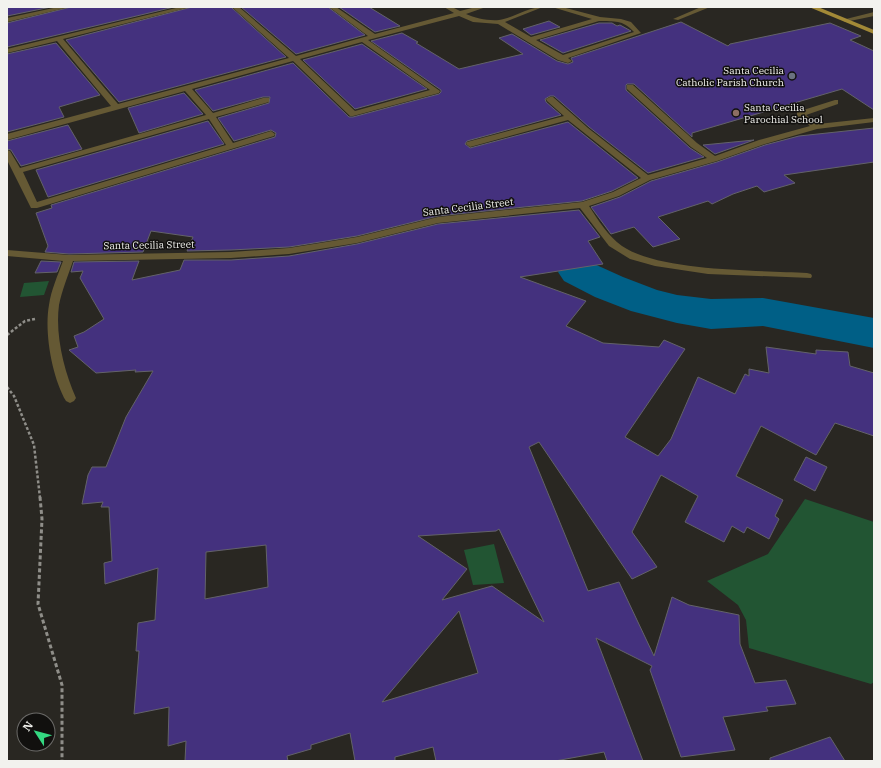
<svg xmlns="http://www.w3.org/2000/svg" width="881" height="768" viewBox="0 0 881 768" font-family="'IBM Plex Serif',serif">
<rect width="100%" height="100%" fill="#292722"/>
<!-- green -->
<g fill="#253">
<polygon points="49,281 44,295 20,297 24,283"/>
<polygon points="805,499 874,522 874,682 871,684 749,648 746,620 738,605 707,581 768,554"/>
<polygon points="494,544 504,583 473,585 464,550"/>
</g>
<g fill="none" stroke-linecap="round" stroke-linejoin="round">
<!-- river -->
<polygon fill="#005f86" fill-rule="evenodd" points="578,259 592,263 623,277 657,290 677,295 711,299 763,298 874,318 874,348 763,326 711,329 677,323 631,311 595,297 564,281 558,272 564,263"/>
</g>
<!-- building -->
<g fill="#44317e" stroke="#636269" fill-rule="evenodd">
<polygon points="7,7 51,7 7,16"/>
<polygon points="71,7 174,7 7,47 7,23"/>
<polygon points="192,7 231,7 286,57 119,102 66,40"/>
<polygon points="241,7 328,7 365,35 296,54"/>
<polygon points="339,7 369,7 400,26 375,32"/>
<polygon points="549,21 560,27 531,35 523,29"/>
<polygon points="681,22 728,46 730,44 830,23 861,36 850,40 874,51 874,110 842,89 692,133 692,137 634,84 627,84 626,85 626,90 690,148 704,157 648,173 589,127 554,96 550,96 545,99 546,102 561,115 467,141 465,144 470,148 568,122 638,178 612,191 582,201 438,216 357,236 289,247 231,250 187,251 193,237 151,231 143,252 69,254 45,252 48,246 36,213 52,208 51,205 275,137 276,133 271,130 234,141 218,118 269,103 270,97 263,97 213,111 195,90 293,63 349,117 353,117 439,94 441,92 441,90 371,41 402,33 418,42 416,43 459,69 523,54 499,38 512,34 557,61 568,64 573,62 571,58"/>
<polygon points="599,23 612,23 617,26 620,25 631,31 563,53 540,40"/>
<polygon points="56,43 100,95 59,107 64,117 7,132 7,54"/>
<polygon points="362,44 427,89 355,109 303,60"/>
<polygon points="184,93 203,114 139,133 128,108"/>
<polygon points="208,121 224,144 48,197 36,170"/>
<polygon points="68,125 82,149 21,166 11,150 7,149 7,141"/>
<polygon points="874,128 874,162 784,175 795,183 764,192 757,186 733,194 712,204 708,201 658,217 680,239 653,247 634,227 611,234 591,207 620,197 651,181 717,162 765,145 799,136"/>
<polygon points="754,140 715,154 703,145"/>
<path d="M 579,210 L 600,237 L 588,241 L 603,264 L 520,277 L 586,301 L 566,326 L 603,343 L 659,347 L 664,340 L 685,349 L 625,437 L 658,456 L 671,439 L 698,377 L 735,394 L 745,374 L 749,376 L 749,369 L 769,373 L 766,347 L 816,354 L 816,350 L 848,352 L 850,366 L 874,373 L 874,436 L 835,423 L 816,455 L 761,426 L 736,476 L 783,500 L 775,516 L 779,519 L 769,539 L 747,527 L 744,533 L 732,526 L 724,542 L 685,522 L 698,496 L 661,475 L 632,532 L 657,567 L 632,579 L 539,442 L 529,447 L 588,591 L 619,582 L 654,656 L 672,597 L 689,605 L 739,615 L 740,644 L 755,683 L 786,680 L 796,704 L 766,707 L 768,711 L 723,717 L 735,750 L 681,757 L 650,670 L 652,666 L 596,638 L 643,761 L 607,761 L 604,752 L 555,761 L 436,761 L 433,747 L 395,757 L 395,761 L 355,761 L 350,733 L 311,745 L 311,749 L 287,756 L 288,761 L 185,761 L 186,741 L 168,746 L 169,707 L 134,714 L 139,651 L 136,651 L 138,623 L 155,620 L 158,568 L 105,584 L 104,563 L 112,561 L 109,507 L 101,507 L 103,502 L 82,504 L 88,475 L 92,467 L 106,467 L 126,417 L 153,371 L 135,372 L 136,370 L 96,373 L 69,350 L 78,347 L 74,336 L 84,332 L 104,319 L 80,278 L 83,271 L 71,272 L 74,262 L 139,261 L 132,280 L 180,270 L 184,260 L 231,260 L 289,256 L 357,244 L 438,224 ZM 499,529 L 528,589 L 544,622 L 492,586 L 442,600 L 467,569 L 418,536 L 496,531 ZM 266,545 L 268,587 L 205,599 L 206,552 ZM 459,611 L 478,673 L 382,702 Z"/>
<polygon points="41,261 61,262 57,272 35,273"/>
<polygon points="806,457 827,467 815,491 794,480"/>
<polygon points="830,737 845,761 770,761 770,758"/>
</g>
<g fill="none" stroke-linecap="round" stroke-linejoin="round">
<!-- path-far1 -->
<g stroke="#8f8e89" stroke-width="2.5" stroke-dasharray="3 2" stroke-linecap="butt">
<polyline points="7,335 25,321 35,319"/>
<polyline points="7,387 14,396 34,445 40,498"/>
</g>
<!-- path -->
<polyline stroke="#8f8e89" stroke-width="3" stroke-dasharray="4 2.5" stroke-linecap="butt" points="40,497 42,519 38,604 62,685 62,761"/>
<!-- minor -->
<g fill="#655934" fill-rule="evenodd">
<polygon points="58,7 70,7 7,22 7,18"/>
<path d="M 180,7 L 191,7 L 63,39 L 118,104 L 289,58 L 232,7 L 239,7 L 296,56 L 368,36 L 329,7 L 336,7 L 375,34 L 454,13 L 444,7 L 452,7 L 460,11 L 476,7 L 486,7 L 466,14 C 475,18 488,21 499,20 C 514,18 527,7 543,7 L 505,22 L 531,37 L 592,19 L 552,7 L 562,7 L 600,17 L 621,19 L 631,22 L 641,33 L 568,58 L 572,61 L 568,63 L 558,60 L 498,24 L 473,22 L 459,16 L 368,40 L 440,91 L 439,93 L 353,116 L 350,116 L 293,61 L 192,89 L 213,113 L 263,98 L 269,98 L 269,102 L 216,117 L 233,143 L 271,131 L 275,134 L 274,136 L 37,208 L 31,208 L 7,160 L 7,150 L 10,151 L 20,168 L 206,115 L 185,91 L 7,140 L 7,134 L 111,106 L 57,41 L 7,53 L 7,49 ZM 599,21 C 615,22 622,19 634,32 L 563,55 L 536,40 ZM 362,42 L 430,90 L 355,111 L 300,59 ZM 209,119 L 226,145 L 37,202 L 23,172 Z"/>
<polygon points="701,7 710,7 678,20 673,19"/>
<polygon points="874,12 874,16 845,22 842,20"/>
<path d="M 627,85 L 633,85 L 697,143 L 715,156 L 759,140 L 810,126 L 797,116 L 797,112 L 835,100 L 838,100 L 838,104 L 806,115 L 818,124 L 874,118 L 874,122 L 817,129 L 765,144 L 717,161 L 650,180 L 619,196 L 589,206 C 598,220 608,236 622,246 C 660,272 759,270 807,273 L 811,274 L 812,276 L 811,278 L 708,274 L 655,266 L 630,259 L 609,246 L 580,208 L 438,223 L 357,243 L 289,254 L 231,258 L 73,261 C 68,276 62,290 59,305 C 55,335 64,371 76,398 L 74,401 L 70,403 L 66,401 C 52,377 44,332 49,305 C 51,290 58,275 63,261 L 7,256 L 7,250 L 69,255 L 231,252 L 289,248 L 357,237 L 438,217 L 582,202 L 613,192 L 641,178 L 568,120 L 470,147 L 466,144 L 467,142 L 564,116 L 547,101 L 546,99 L 550,97 L 553,97 L 588,128 L 648,175 L 707,158 L 691,147 L 627,89 Z"/>
</g>
<!-- major -->
<polygon fill="#a28937" fill-rule="evenodd" points="809,7 818,7 874,30 874,34"/>
</g>
<!-- markers -->
<circle fill="#6b7280" stroke="#11100e" stroke-width="1.5" cx="792" cy="76" r="4"/>
<circle fill="#8d6e63" stroke="#11100e" stroke-width="1.5" cx="736" cy="113" r="4"/>
<g text-anchor="middle" dominant-baseline="central" stroke-width="3" stroke-linejoin="round" paint-order="stroke">
<!-- far-poi labels -->
<g font-size="10" fill="#f2f2ee" stroke="#11100e" text-anchor="end">
<text x="784" y="70">Santa Cecilia<tspan x="784" dy="12">Catholic Parish Church</tspan></text>
<text x="744" y="107" text-anchor="start">Santa Cecilia<tspan x="744" dy="12">Parochial School</tspan></text>
</g>
<!-- far-street labels -->
<g font-size="10" fill="#f2f2ee" stroke="#11100e">
<text transform="translate(468 207) rotate(-7)">Santa Cecilia Street</text>
<text transform="translate(149 245) rotate(-1)">Santa Cecilia Street</text>
</g>
</g>
<!-- border -->
<rect width="881" height="768" fill="none" stroke="#f2f2ee" stroke-width="16"/>
<!-- north arrow -->
<g transform="translate(36 732) rotate(306)"><circle r="19" fill="#11100e" stroke="#6b6a68"/>
<path d="M0-3L7 15L0 10L-7 15Z" fill="#34d881"/>
<text y="-6" font-size="11" font-weight="bold" text-anchor="middle" fill="#f2f2ee">N</text>
</g>
</svg>
